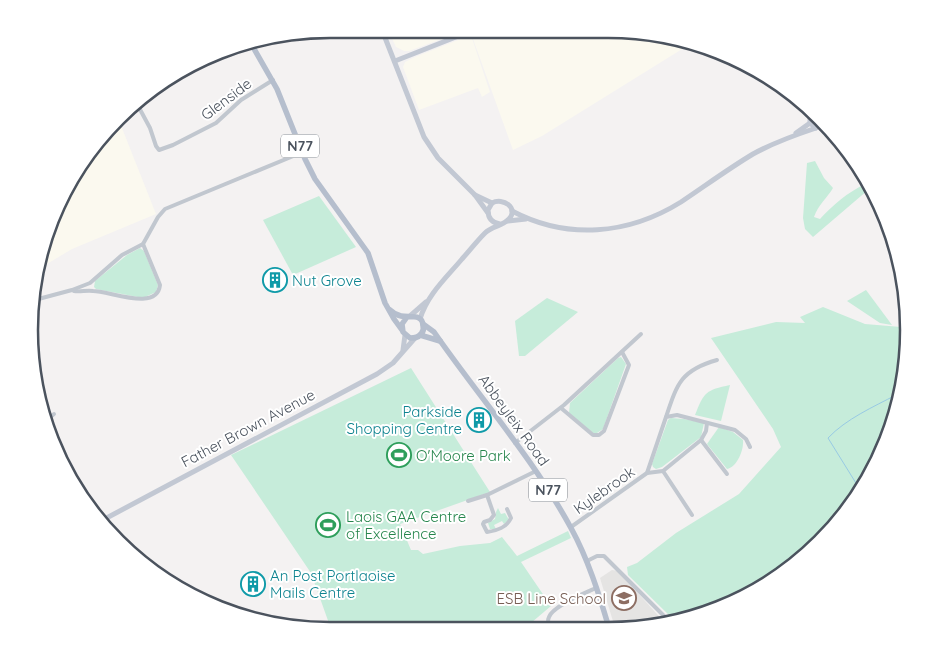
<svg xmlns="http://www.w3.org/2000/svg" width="938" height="659" viewBox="0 0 938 659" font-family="Quicksand,sans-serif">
<rect width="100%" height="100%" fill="#f4f2f2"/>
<!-- commercial -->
<g fill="#fbf9ef">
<polygon points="388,30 463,31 409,51 404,51 396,47"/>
<polygon points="483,31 606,34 611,37 625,34 667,35 670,39 675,37 681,40 687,46 542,136 513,150 473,39 477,34"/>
<polygon points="471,35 490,92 482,97 478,88 419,110 403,67 405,62 415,57"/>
<polygon points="118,118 156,214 72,249 37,270 52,214 103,131"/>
</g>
<!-- education -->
<polygon fill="#e5e4e3" points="612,570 618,571 665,623 648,628 615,628 600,578"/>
<!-- green -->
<g fill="#c6ecda">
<path d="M 815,161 L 824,178 L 833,188 C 827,198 818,205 814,217 L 820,219 C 834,204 847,193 865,184 L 868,190 L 813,237 L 805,229 L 803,218 L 807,163 Z"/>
<polygon points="319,196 356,247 293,275 263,220"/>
<polygon points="140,248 144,251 158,285 156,292 143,298 96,289 94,287 95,281 127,255"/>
<polygon points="866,290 892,325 880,323 847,301"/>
<polygon points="547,298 578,312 525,356 519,356 515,321"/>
<polygon points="823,307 865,324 901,327 905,324 909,349 878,462 807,555 741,599 674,620 628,575 627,567 637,563 676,533 739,494 781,447 773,429 711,338 776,322 805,323 800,317"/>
<polygon points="621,357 626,364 603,429 597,433 593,433 569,413 570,403 618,358"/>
<polygon points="411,368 490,492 400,524 411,550 418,550 423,554 460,546 490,543 502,537 517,556 568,531 571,538 521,562 551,606 525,628 331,629 311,573 231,455"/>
<path d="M 730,385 L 721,421 L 695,415 C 704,392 706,390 730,385 Z"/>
<polygon points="671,418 684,419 704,423 701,437 662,467 656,469 653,467 652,464 668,420"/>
<path d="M 719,427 L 733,432 L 743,440 C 744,450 737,467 727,469 L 707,444 Z"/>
<polygon points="498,508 501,514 505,513 509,520 504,524 502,521 494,525 496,529 490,529 488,523 495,519 496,512"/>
</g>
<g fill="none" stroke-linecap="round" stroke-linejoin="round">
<!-- stream -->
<path stroke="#98cae4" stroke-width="1" d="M 859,488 L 828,438 C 846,419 873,407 896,395"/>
<!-- street -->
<g stroke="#c1c7cf" stroke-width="4">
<polyline points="609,34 613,35 619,34"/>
<polyline points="136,102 150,128 156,146 159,150 173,145 216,123 241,100 273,80"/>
<path d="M 74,291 C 80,292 87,290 93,291 C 110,291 157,312 160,285 L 143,244"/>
<polyline points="31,301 72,290 90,283 122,255 143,244 158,217 165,209 303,152"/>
<polyline points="561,408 593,435 599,435 604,431 629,365 622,352"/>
<path d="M 666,417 C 677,384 681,370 717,360"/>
<polyline points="47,420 54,414"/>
<polyline points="701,440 727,474"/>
<polyline points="515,443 564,405 641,334"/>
<polyline points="663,471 692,515"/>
<polyline points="647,473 663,471 701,440 706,431 707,423"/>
<path d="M 487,495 L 494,515 L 490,520 L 484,522 L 483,524 L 487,532 C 496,531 507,527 511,518 L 507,509"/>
<polyline points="468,501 487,495 536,471"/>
<polyline points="571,527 647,473 666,417 677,415 735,430 746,439 750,447"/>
<polyline points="587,561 597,556 604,556 669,621"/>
<path d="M 550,628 C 548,624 547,621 549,617 C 553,606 585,593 596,588"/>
</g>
<!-- secondary -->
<g stroke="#c2c8d3" stroke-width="5">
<polyline points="382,30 424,137 438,158 475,195 488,213"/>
<polyline points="395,61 471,31"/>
<polyline points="813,113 810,117 810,123 816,128"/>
<polyline points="823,126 848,155"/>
<polyline points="796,133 810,123"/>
<polyline points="475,195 492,203"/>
<path d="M 512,211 C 567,240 628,235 681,202 C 705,186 728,169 753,154 C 773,143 795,135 816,128"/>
<polyline points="508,221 526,219"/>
<polyline points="410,316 426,302"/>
<path d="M 420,319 C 427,295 446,278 462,259 C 470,250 477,241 485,233 C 492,226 503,226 509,219 C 519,208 503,197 492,203 L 488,210 C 488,218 492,223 500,224"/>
<polyline points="403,350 405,335"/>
<polyline points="99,522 377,374 393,363 415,338"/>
</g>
<!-- primary -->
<g stroke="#b5becd" stroke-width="5.5">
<polyline points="249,40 277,89 305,159 315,179 368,253 385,303 394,319 402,330"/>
<path d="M 390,310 C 393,313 396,315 401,316 C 409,318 423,313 423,326 C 424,329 423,332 421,334 C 418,338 414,338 410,338 L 403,332 L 402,324 L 407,317"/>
<path d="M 423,324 L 434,332 C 479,397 533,458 571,528 C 588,559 599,594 609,628"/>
<polyline points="420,335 440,341"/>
</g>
</g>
<!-- icons -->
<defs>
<symbol id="building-ring" viewBox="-11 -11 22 22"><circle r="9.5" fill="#fff" stroke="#0f9aa8" stroke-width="1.5"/><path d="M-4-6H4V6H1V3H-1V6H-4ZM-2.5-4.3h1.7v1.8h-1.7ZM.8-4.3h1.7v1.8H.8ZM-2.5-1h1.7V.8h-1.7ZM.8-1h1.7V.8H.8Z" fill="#0f9aa8"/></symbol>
<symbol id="stadium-ring" viewBox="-11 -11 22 22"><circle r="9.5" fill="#fff" stroke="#2e9e5b" stroke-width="1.5"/><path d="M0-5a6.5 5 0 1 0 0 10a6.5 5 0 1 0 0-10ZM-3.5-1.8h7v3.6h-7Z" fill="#2e9e5b"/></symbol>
<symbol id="university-ring" viewBox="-11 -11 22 22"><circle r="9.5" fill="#fff" stroke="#8d6e63" stroke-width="1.5"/><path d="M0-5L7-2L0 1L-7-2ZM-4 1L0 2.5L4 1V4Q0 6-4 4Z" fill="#8d6e63"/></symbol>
</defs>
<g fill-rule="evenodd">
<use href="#building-ring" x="261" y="266" width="28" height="28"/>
<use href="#building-ring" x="465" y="406" width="28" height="28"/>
<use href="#stadium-ring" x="385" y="441" width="28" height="28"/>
<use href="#stadium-ring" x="314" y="511" width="28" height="28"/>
<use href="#building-ring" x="239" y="570" width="28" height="28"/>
<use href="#university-ring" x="610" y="584" width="28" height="28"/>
</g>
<g text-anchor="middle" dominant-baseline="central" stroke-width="4" stroke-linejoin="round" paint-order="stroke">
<!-- shield labels -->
<g fill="#fff" stroke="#81878e" stroke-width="1">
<rect x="281" y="134.5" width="38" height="23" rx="4"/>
<rect x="529" y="478.5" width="38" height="23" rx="4"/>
</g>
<g font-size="14" font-weight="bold" fill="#4b535e">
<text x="300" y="146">N77</text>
<text x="548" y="490">N77</text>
</g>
<!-- street labels -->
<g font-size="15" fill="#4b535e" stroke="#fff">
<text transform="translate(226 99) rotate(-37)">Glenside</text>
<text transform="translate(514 420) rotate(54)">Abbeyleix Road</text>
<text transform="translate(248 428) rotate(-28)">Father Brown Avenue</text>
<text transform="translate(604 490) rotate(-35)">Kylebrook</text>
</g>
<!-- culture labels -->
<g font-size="15" fill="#0d838f" stroke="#fff" text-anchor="start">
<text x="292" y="280">Nut Grove</text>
<text x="462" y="411" text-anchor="end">Parkside<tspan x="462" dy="17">Shopping Centre</tspan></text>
<text x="270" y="575">An Post Portlaoise<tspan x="270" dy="17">Mails Centre</tspan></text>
</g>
<!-- leisure labels -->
<g font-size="15" fill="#27864d" stroke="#fff" text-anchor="start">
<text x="416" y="455">O'Moore Park</text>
<text x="346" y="516">Laois GAA Centre<tspan x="346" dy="17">of Excellence</tspan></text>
</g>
<!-- education labels -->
<g font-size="15" fill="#785e54" stroke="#fff" text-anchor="end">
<text x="606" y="598">ESB Line School</text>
</g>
</g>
<!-- crop -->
<path d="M0 0H938V659H0ZM330 38H608A292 292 0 0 1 900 330V330A292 292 0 0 1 608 622H330A292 292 0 0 1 38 330V330A292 292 0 0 1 330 38Z" fill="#fff" fill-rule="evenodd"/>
<path fill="none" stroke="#4b535e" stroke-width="2.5" d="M330 38H608A292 292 0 0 1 900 330V330A292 292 0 0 1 608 622H330A292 292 0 0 1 38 330V330A292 292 0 0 1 330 38Z"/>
</svg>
